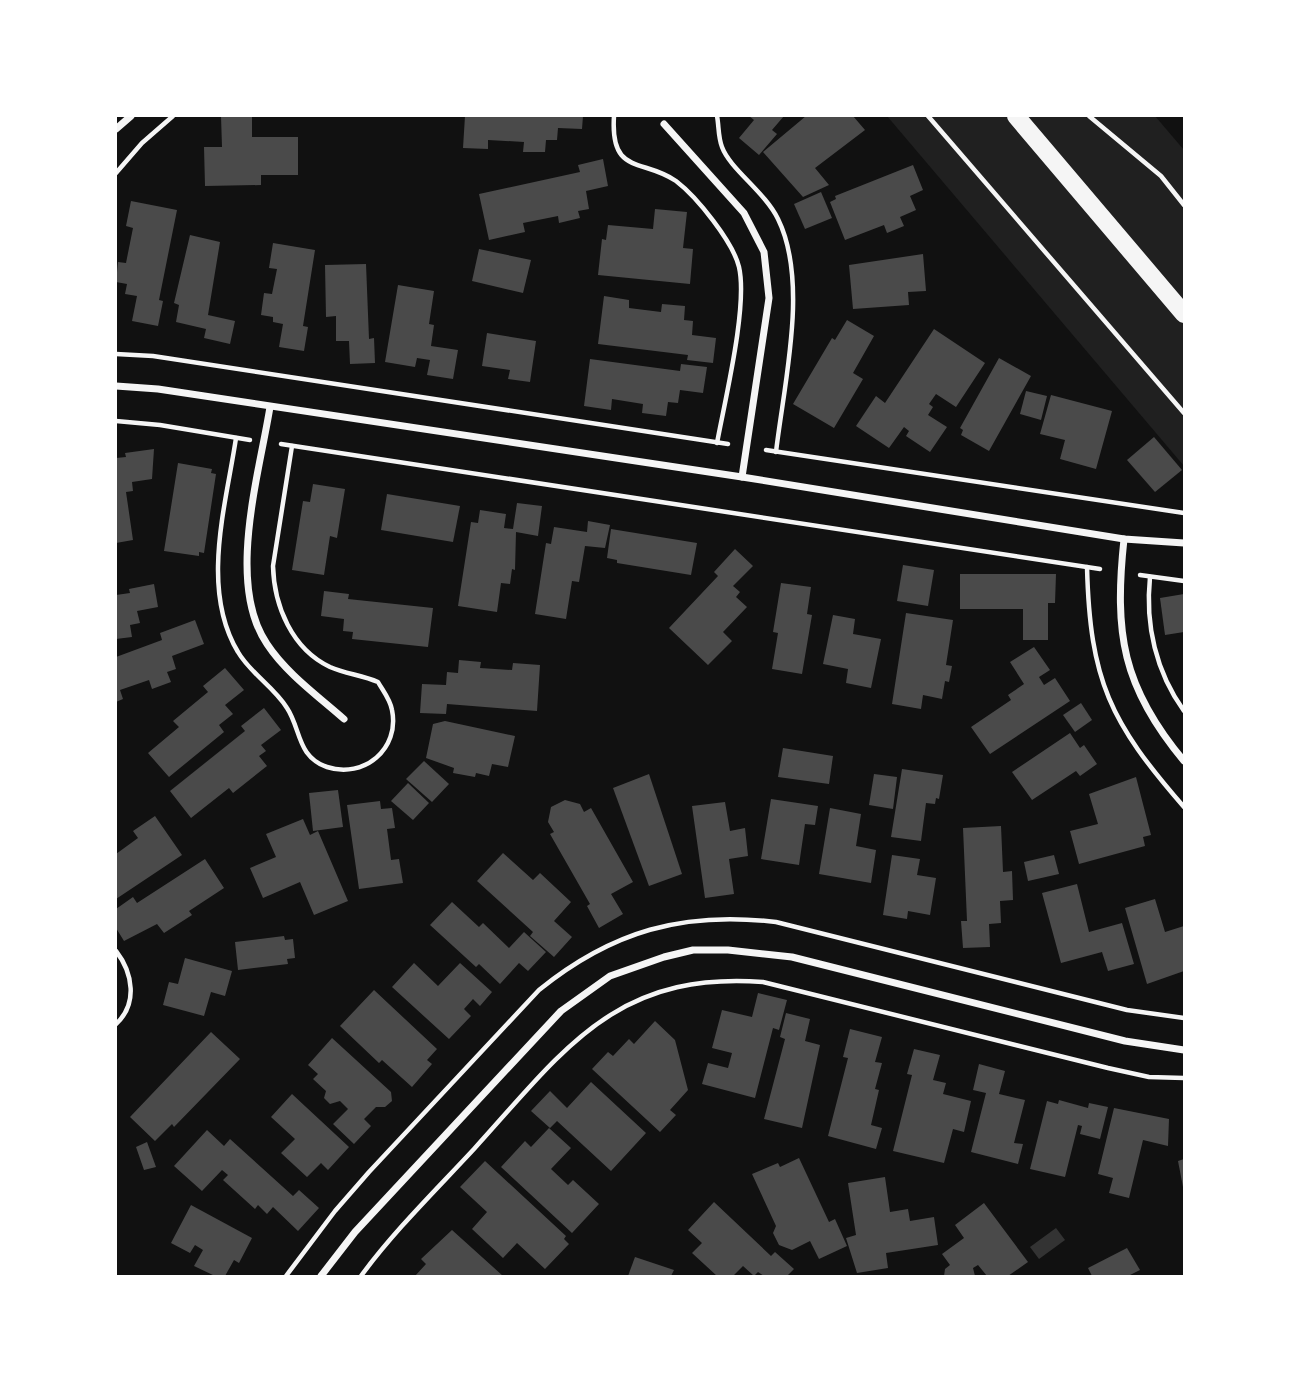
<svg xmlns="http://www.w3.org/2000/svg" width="1300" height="1392" viewBox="0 0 1300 1392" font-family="Lato,sans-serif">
<rect width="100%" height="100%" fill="#111"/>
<!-- green -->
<polygon fill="#202020" points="887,116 1155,116 1184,150 1184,466"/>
<!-- water -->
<polygon fill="#333" points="1056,1228 1065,1240 1039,1259 1030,1247"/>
<!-- building -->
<g fill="#4a4a4a">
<polygon points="221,116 252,116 252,137 298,137 298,175 261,175 261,185 205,186 204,147 222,147"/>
<polygon points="465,116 583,116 582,129 558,128 557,140 546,140 545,152 523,152 524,142 488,140 488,149 463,148"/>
<polygon points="749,116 784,116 772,130 777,134 759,155 739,138 754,120"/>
<polygon points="806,116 853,116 865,130 815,168 829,185 803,197 763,152"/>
<polygon points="603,159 608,186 586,191 589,209 578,211 580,218 559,223 558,216 523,223 525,232 489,240 479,194 580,172 578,165"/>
<polygon points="913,165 923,190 910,196 916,210 900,217 904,226 887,233 884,225 845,240 830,202 836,199 835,196"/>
<polygon points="821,192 832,218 805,229 794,204"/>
<polygon points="131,201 177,210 159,300 163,301 158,326 132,321 137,296 125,294 127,284 116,282 118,262 126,263 133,228 126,226"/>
<polygon points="655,209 687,212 683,248 693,249 690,284 598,275 602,239 606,240 608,225 653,229"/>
<polygon points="190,235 220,242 208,315 235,321 230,344 204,338 206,329 176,322 179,305 174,303"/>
<polygon points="273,243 315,250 303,326 308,327 304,351 279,347 283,324 273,322 273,317 261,315 264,293 272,294 277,269 269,268"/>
<polygon points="479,249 531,260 523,293 472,281"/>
<polygon points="923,254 926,291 908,292 909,305 853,309 849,265"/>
<polygon points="366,264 369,339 374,338 375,363 350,364 349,341 336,341 336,316 326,317 325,265"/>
<polygon points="398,285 434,291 429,324 434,325 431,346 458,350 453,379 427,375 430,360 417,358 415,367 385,362"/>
<polygon points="604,296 629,300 629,308 661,312 662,304 685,306 684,320 693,321 692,335 716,338 713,363 687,360 688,355 598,344"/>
<polygon points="847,320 874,336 853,373 863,379 834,428 793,404 832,338 835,340"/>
<polygon points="934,329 985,363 956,407 936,394 929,404 933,407 928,415 947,427 930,452 906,436 909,431 904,427 889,448 856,426 876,396 885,403"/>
<polygon points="487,333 536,341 530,382 508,379 510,370 482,366"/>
<polygon points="999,358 1031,376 989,451 961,435 963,430 960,428"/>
<polygon points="590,359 680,371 681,364 707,367 703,393 680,390 678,403 668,402 666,416 642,413 643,404 612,399 611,410 584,406"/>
<polygon points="1026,391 1047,396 1041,420 1020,414"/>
<polygon points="1051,395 1112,411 1096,469 1060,459 1065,440 1040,434"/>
<polygon points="1154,437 1182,470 1155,492 1127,460"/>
<polygon points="154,449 152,479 132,482 133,491 126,492 133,540 116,543 116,458 126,457 125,453"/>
<polygon points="178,463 212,469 211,473 216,474 204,553 199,552 199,556 164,551"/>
<polygon points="313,484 345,489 337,538 330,536 324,575 292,570 303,501 310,502"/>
<polygon points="387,494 460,506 453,542 381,530"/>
<polygon points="517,503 542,506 538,536 516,532 515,570 512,569 510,584 501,583 497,612 458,606 471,522 478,523 480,510 506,514 504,528 513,529"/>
<polygon points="588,521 610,525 605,548 585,546 579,582 572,581 566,619 535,614 546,543 551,544 554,527 587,532"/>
<polygon points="611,529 697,543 691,575 617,563 617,560 607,558"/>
<polygon points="735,549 753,566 733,586 740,592 736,597 747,607 723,632 732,641 708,665 669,628 718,576 714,572"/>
<polygon points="903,565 934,570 928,606 897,601"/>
<polygon points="960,574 1056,574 1055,603 1048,603 1048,640 1023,640 1023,609 960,609"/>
<polygon points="781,583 811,587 807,614 812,615 802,674 772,669 778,633 773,632"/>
<polygon points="154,584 158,607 137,611 140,623 130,625 132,637 116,639 116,595 130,593 129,589"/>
<polygon points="324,591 349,594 348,599 433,608 428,647 352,639 353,632 343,631 344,619 321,616"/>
<polygon points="1184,594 1184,632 1165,635 1160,598"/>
<polygon points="906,613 953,620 946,665 952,666 949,682 945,681 942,699 923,695 921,709 892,704"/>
<polygon points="833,615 855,619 853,634 881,639 871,688 846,683 848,669 823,664"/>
<polygon points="195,620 204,644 172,656 176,669 167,672 171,682 152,689 149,680 120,690 123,699 116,702 116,657 162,640 160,633"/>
<polygon points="1034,647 1050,670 1039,677 1044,685 1055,678 1070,701 990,754 971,727 1011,700 1008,695 1024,684 1010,662"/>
<polygon points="459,660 481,662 480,668 512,670 513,663 540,665 537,711 447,704 446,714 420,713 422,684 446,685 447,672 458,673"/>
<polygon points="225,668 244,690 225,705 233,714 219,725 224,732 169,777 148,753 179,727 173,721 208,692 203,686"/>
<polygon points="1081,703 1092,720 1075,732 1063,715"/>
<polygon points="264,708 281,730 261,745 266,751 259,756 267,766 233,793 229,788 191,818 170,791 245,731 241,726"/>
<polygon points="445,721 515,736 508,767 492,764 489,776 476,773 475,777 453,773 454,768 426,758 433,724"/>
<polygon points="1070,733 1080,748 1084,745 1097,764 1080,776 1076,771 1032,800 1012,772"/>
<polygon points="783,748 833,756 829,784 778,777"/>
<polygon points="424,761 449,784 432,802 406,779"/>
<polygon points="902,769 943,775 939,799 936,798 935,804 926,803 921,841 891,837"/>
<polygon points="649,774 682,874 649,886 613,788"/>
<polygon points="874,774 897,777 893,809 869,805"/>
<polygon points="1136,777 1151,835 1143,837 1145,846 1079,864 1070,831 1098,824 1089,794"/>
<polygon points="408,783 429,803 413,820 391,801"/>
<polygon points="338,790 343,827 313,831 309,793"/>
<polygon points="771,799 818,806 815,825 805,824 799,865 761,859"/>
<polygon points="565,800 580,804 584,812 591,808 633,882 611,894 623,914 599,928 587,906 590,904 550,834 554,832 548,822 551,807"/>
<polygon points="380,801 381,809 392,808 395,828 387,829 391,860 399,859 403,883 359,889 347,805"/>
<polygon points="725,802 730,831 745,828 748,856 729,859 734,894 705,898 692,806"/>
<polygon points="830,808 861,814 856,846 876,850 871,883 819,874"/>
<polygon points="155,816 182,855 116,899 116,854 138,838 133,831"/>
<polygon points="303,819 310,835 318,831 348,901 314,915 300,882 263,898 250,868 276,857 266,834"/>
<polygon points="1001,826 1003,872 1012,871 1013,900 1000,901 1001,923 989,924 990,947 963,948 961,921 967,921 963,828"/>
<polygon points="503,853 533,880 540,873 571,902 554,921 572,937 554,957 530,936 533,932 477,881"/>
<polygon points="892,855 920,859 917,875 936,878 930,915 908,911 907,919 883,915"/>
<polygon points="1054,855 1059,874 1028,881 1024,862"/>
<polygon points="205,859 224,888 189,911 192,915 164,933 157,924 124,941 116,928 116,909 133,897 137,903"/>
<polygon points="1077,884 1089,932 1122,923 1134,964 1108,971 1102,952 1061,963 1042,893"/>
<polygon points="1155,899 1165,932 1184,926 1184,971 1147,984 1125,908"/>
<polygon points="452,902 479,927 483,923 509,948 524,932 546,952 528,971 519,963 500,984 479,964 476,967 430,925"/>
<polygon points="284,936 285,940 293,939 295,958 287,959 288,964 238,970 235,942"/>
<polygon points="185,958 232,971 225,996 211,992 204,1016 163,1005 169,982 178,984"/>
<polygon points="414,963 438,986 460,963 492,992 480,1006 473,999 464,1009 471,1016 449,1039 392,987"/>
<polygon points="374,990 437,1049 427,1060 432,1064 412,1087 382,1060 379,1063 340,1026"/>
<polygon points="758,993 787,1000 779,1030 773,1028 755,1098 702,1084 708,1063 728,1068 732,1053 712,1048 722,1010 752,1017"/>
<polygon points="786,1013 810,1019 805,1041 820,1045 802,1128 764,1119 785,1039 780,1037"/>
<polygon points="655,1021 675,1040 688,1090 670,1110 676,1115 660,1132 592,1069 608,1052 613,1056 629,1039 634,1044"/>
<polygon points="850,1029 882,1037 875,1062 882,1063 875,1089 879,1090 871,1125 882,1128 876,1149 828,1136 848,1058 843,1057"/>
<polygon points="211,1032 240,1059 174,1127 172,1124 155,1141 130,1117"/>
<polygon points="332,1038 391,1092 392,1101 385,1107 376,1107 364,1119 371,1126 354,1144 333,1124 348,1109 340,1101 330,1104 324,1098 326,1091 313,1079 318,1074 308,1065"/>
<polygon points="914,1049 940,1055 933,1080 946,1083 943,1094 971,1101 964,1132 953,1129 944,1163 893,1151 912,1075 907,1074"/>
<polygon points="979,1064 1005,1071 999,1094 1025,1100 1014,1143 1023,1144 1018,1164 971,1152 986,1093 973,1090"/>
<polygon points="591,1082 646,1133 611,1171 557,1121 550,1128 531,1111 550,1091 567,1108"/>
<polygon points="292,1094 349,1147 328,1170 321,1163 307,1177 281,1153 295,1139 271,1117"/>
<polygon points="1059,1100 1088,1108 1089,1103 1108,1107 1100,1139 1080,1134 1082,1126 1078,1125 1065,1177 1030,1169 1047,1101 1058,1104"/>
<polygon points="1114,1108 1169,1119 1168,1146 1143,1140 1129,1198 1109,1193 1113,1178 1098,1174"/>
<polygon points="549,1128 571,1148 551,1169 568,1185 573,1180 599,1204 572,1233 501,1167 525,1141 531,1147"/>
<polygon points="207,1130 224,1146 230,1139 293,1196 299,1190 319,1208 298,1231 273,1207 267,1214 258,1205 255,1209 223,1180 228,1175 222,1170 202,1191 174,1166"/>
<polygon points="147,1142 156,1167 144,1170 136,1147"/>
<polygon points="799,1158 829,1222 835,1219 847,1246 819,1259 810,1241 792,1250 779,1245 773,1233 776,1226 752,1174 778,1163 780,1167"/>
<polygon points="1184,1159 1184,1187 1183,1187 1178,1161"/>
<polygon points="485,1161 566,1236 564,1239 569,1244 545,1269 517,1243 503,1258 472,1229 487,1212 460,1187"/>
<polygon points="885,1177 890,1212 908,1209 910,1221 934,1217 938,1245 886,1253 888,1268 857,1273 846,1238 856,1235 848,1183"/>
<polygon points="714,1202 771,1256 775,1252 794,1269 787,1276 764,1276 758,1272 754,1276 743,1266 733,1276 717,1276 692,1253 702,1243 688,1230"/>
<polygon points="984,1203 1028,1262 1008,1276 987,1276 978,1265 973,1268 975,1276 944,1276 945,1269 950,1265 942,1254 964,1238 955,1225"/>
<polygon points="191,1205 252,1238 239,1263 234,1260 225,1276 215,1276 194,1266 203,1250 195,1245 190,1253 171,1243"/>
<polygon points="452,1230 503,1276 415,1276 426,1264 421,1259"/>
<polygon points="1127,1248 1140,1270 1128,1276 1092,1276 1088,1268"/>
<polygon points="635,1257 674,1270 671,1276 628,1276"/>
</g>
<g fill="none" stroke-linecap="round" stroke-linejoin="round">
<!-- path -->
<g stroke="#f5f5f5" stroke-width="4.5">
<path d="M 614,116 C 610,176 643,158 676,181 C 697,197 733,242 739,267 C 748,306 725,400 717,443"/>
<path d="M 717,116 C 719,126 718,137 722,147 C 730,169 765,192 778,219 C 809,282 784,383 776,452"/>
<polyline points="928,116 1184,413"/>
<polyline points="1089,116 1161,176 1184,205"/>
<polyline points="116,173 142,143 173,116"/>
<polyline points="116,354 153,356 728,444"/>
<polyline points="116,421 160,425 250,440"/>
<path d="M 236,438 C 226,505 200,589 238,652 C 250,673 274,687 287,708 C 301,729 297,757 327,767 C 364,779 400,749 392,710 C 390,699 383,691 378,682 C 362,675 346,674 330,667 C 292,649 274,606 273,566 L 292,446"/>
<polyline points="281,444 1100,569"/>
<polyline points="766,450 1184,513"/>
<path d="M 1087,567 C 1090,681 1110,722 1184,807"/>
<polyline points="1140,575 1184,581"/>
<path d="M 1150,577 C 1145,625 1156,672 1184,711"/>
<path d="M 116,951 C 133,973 138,1004 116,1024"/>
<path d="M 286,1276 L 335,1211 L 369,1172 L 539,990 C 612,931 683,911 776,922 L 1127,1010 L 1184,1018"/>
<path d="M 361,1276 C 394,1231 436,1190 474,1149 C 564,1050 615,971 763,982 L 1108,1068 L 1149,1077 L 1184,1078"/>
</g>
<!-- minor -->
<g stroke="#f5f5f5" stroke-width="7">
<polyline points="664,124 744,213 764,252 769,298 742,477"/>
<polyline points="116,129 131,116"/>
<polyline points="116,386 158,389 742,477 1124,539 1184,543"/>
<path d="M 270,407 C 259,475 226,584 267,644 C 286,673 318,696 344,719"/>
<path d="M 1124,539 C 1114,633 1122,687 1184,761"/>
<polyline points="321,1276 355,1232 561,1011 610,976 664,957 693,950 728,950 792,957 1125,1041 1184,1050"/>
</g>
<!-- primary -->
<polyline stroke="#f5f5f5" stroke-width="18" points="1016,116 1184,314"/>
</g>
<!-- border -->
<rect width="1300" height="1392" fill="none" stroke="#ffffff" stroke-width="234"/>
</svg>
